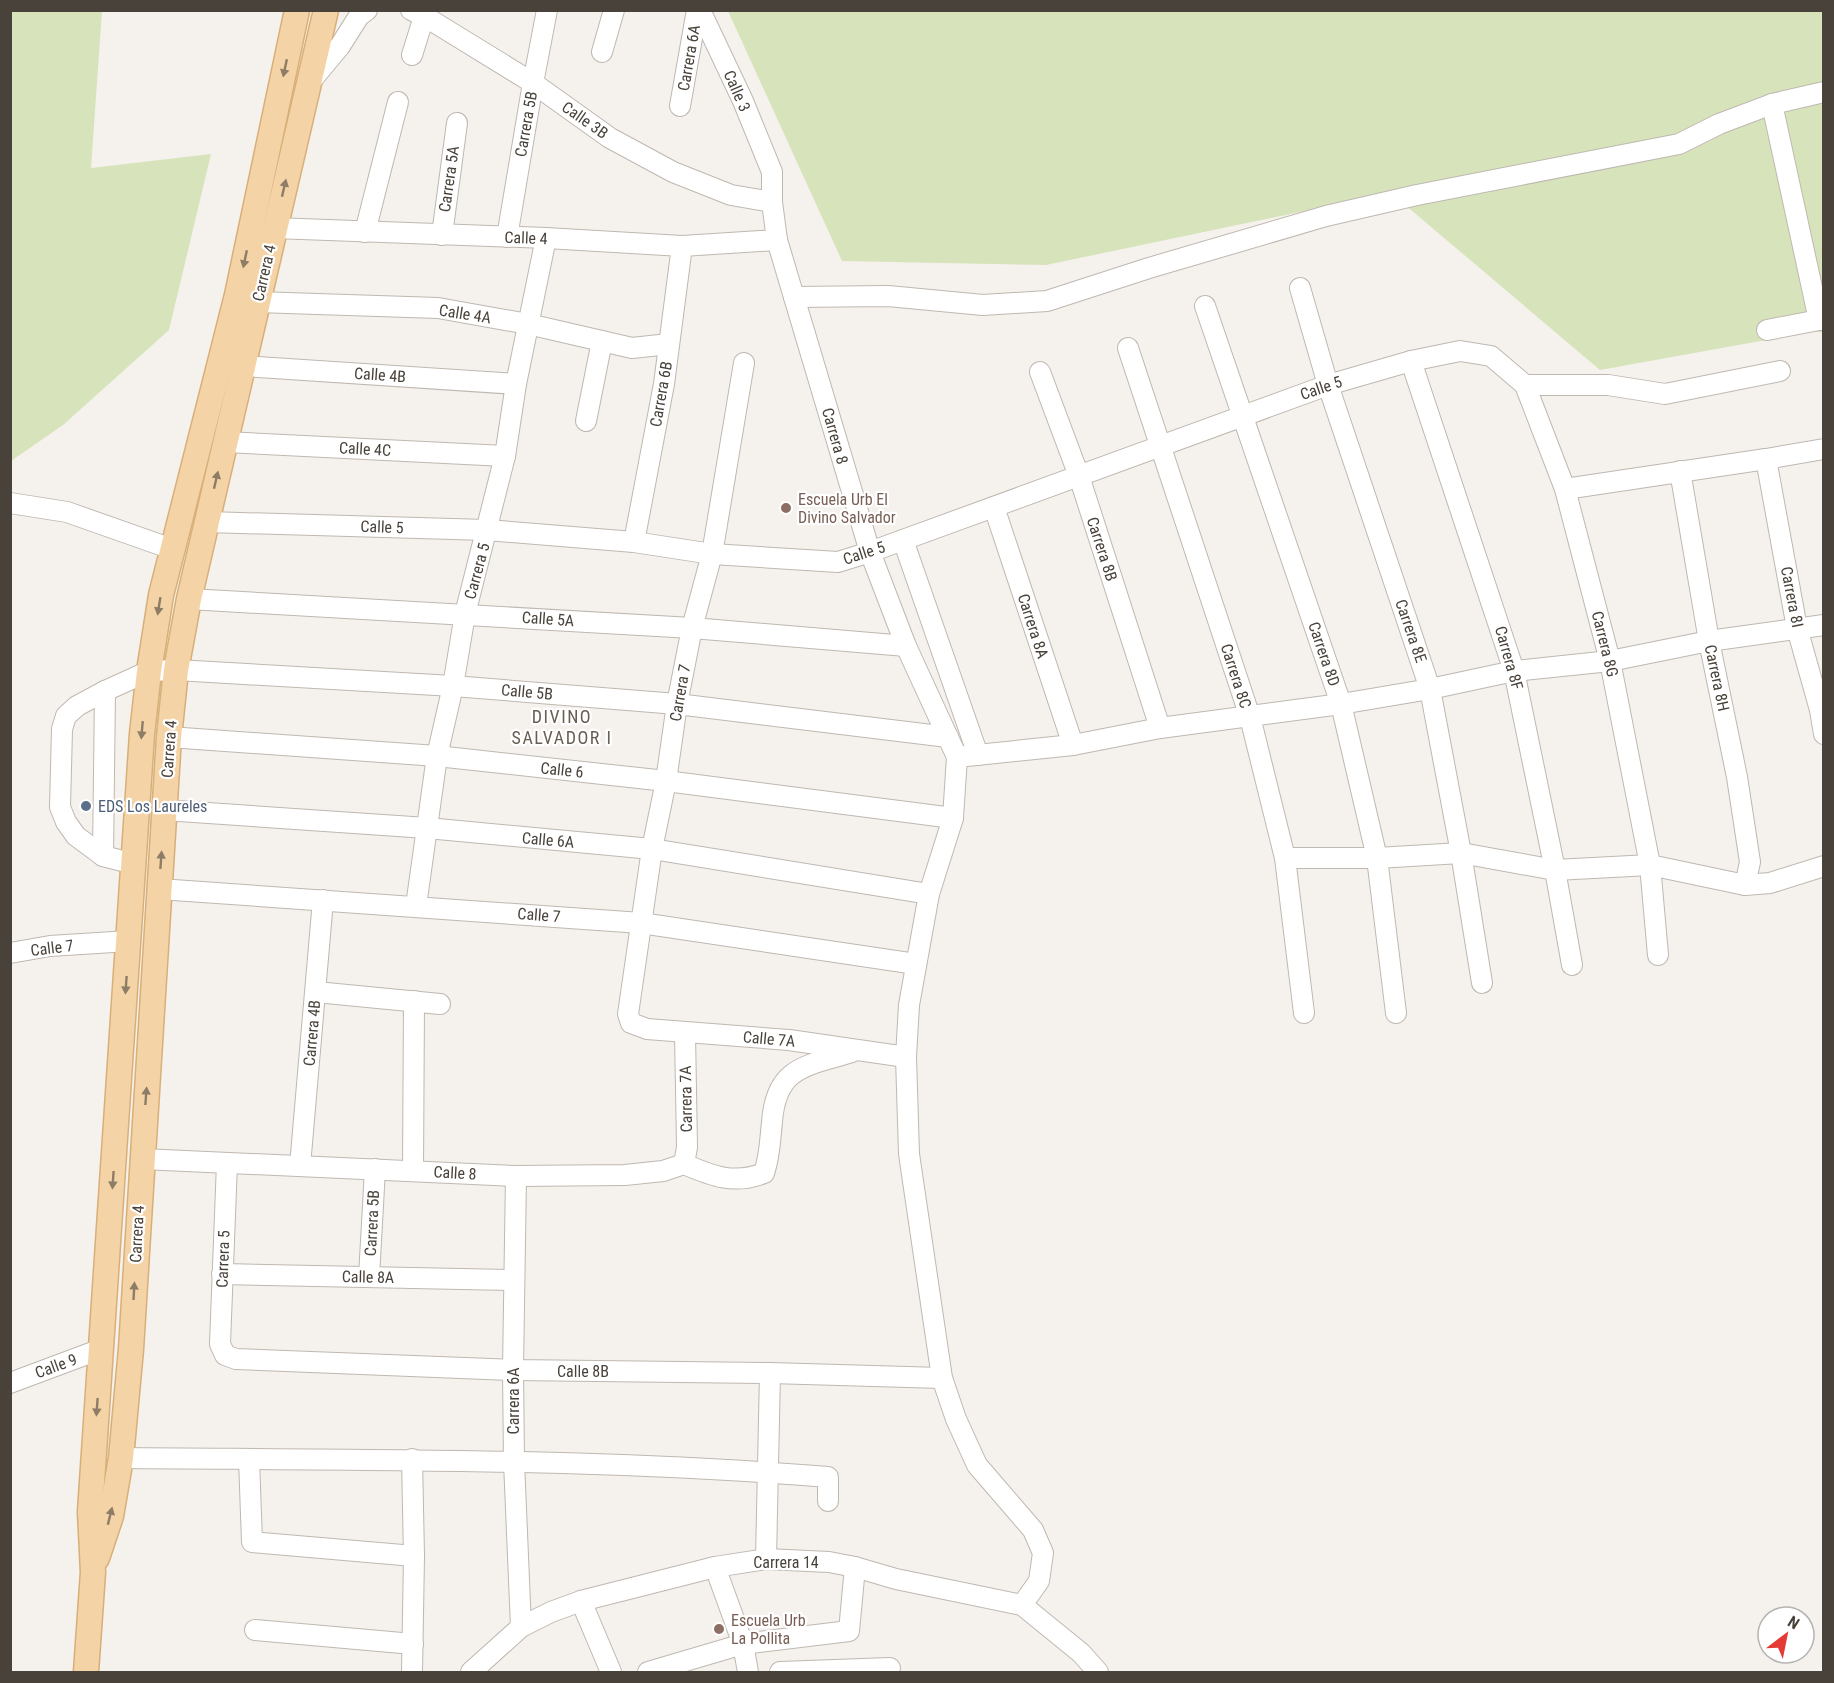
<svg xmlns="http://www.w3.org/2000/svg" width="1834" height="1683" viewBox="0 0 1834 1683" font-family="'Roboto Condensed',sans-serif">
<rect width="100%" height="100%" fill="#f5f1ed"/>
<!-- green -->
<g fill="#d7e4bb">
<polygon points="11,10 102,11 91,168 211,154 169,330 63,425 11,461"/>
<polygon points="728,11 1823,11 1823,332 1810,332 1600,370 1391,193 1046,265 842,261"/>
</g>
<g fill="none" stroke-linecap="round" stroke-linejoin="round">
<defs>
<g id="minor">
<polyline points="411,10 424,16 533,83 610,138 673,172 731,195 772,202"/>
<polyline points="700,10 743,101 772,172 772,202 777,240 870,552 906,646 957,757 953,818 929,894 909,1005 906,1057 909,1154 942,1378 956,1419 977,1465 1033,1530 1043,1553 1039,1581 1022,1605"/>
<polyline points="602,52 614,10"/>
<polyline points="412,55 426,10"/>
<polyline points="310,82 340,46 359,16 367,10"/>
<polyline points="680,106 697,10"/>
<polyline points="274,228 546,238 682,246 777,240"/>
<polyline points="365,232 398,102"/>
<polyline points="442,235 457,123"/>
<polyline points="507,237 533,83 547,10"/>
<polyline points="1300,288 1328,385 1430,689 1461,853 1482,983"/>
<polyline points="794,297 888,296 983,305 1047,301 1149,268 1326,216 1417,195 1679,144 1719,124 1772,104"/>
<polyline points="257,302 438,308 528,324 632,348 669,344"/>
<polyline points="1205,306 1341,704 1377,858 1396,1013"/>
<polyline points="1819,320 1772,104 1824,92"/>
<polyline points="1767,330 1824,319"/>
<polyline points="1128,348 1250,717 1285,858 1304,1013"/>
<polyline points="1411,361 1514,671 1555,870 1572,965"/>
<polyline points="744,363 712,554 692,628 677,704 666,781 652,849 628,1014 631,1023 647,1029 789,1040 906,1057"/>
<polyline points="244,366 516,384"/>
<polyline points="1040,372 1079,476 1160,728"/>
<polyline points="1525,385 1608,385 1665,394 1780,371"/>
<polyline points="586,421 602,341"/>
<polyline points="225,442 505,456"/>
<polyline points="1766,459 1797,628 1820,710 1824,734"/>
<polyline points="1680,471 1709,641 1737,777 1750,862 1745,885"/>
<polyline points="1565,489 1766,459 1824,449"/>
<polyline points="10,503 67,512 172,549"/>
<polyline points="994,507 1073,745"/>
<polyline points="207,522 487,530 634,542 712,554 838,562 870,552 1328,385 1411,361 1460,351 1491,356 1525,385 1565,489 1610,661 1650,865 1658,955"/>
<polyline points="903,540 978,755"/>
<polyline points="634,542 664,384 682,246"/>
<polyline points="189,599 692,628 906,646"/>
<polyline points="169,737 437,756 666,781 953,818"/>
<polyline points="957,757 1073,745 1160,728 1341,704 1430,689 1514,671 1610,661 1709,641 1824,625"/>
<polyline points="164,810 427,828 652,849 929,894"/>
<polyline points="103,856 105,691"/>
<polyline points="1285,858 1377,858 1461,853 1555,870 1650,865 1745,885 1770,883 1824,866"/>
<polyline points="134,864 103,856 76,836 66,822 60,807 62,729 66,716 77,706 105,691 149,671 176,670 453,686 677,704 948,737"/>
<polyline points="159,889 641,923 916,964"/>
<polyline points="416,906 437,756 453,686 465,614 505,456 516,384 546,238"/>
<polyline points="10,953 50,946 129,941"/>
<polyline points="316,992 440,1004"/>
<path d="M 142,1159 L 516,1176 L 625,1175 L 663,1171 L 684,1164 C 712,1176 734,1185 764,1173 C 770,1156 770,1140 772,1122 C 776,1066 807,1066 852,1052"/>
<polyline points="227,1163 220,1344 225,1355 236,1359 513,1370 770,1373 942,1378"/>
<polyline points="684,1164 687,1147 685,1034"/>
<polyline points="300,1166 323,900"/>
<polyline points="413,1171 414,1001"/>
<polyline points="516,1176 513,1370 514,1462 521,1627"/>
<polyline points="222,1274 514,1280"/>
<polyline points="369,1277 375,1169"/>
<polyline points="10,1383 101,1349"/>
<path d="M 121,1458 C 356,1460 593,1458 828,1477 L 828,1501"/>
<polyline points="249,1459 252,1542 414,1556"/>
<polyline points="766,1559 770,1373"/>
<polyline points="715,1567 743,1644 748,1672"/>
<polyline points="581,1601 611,1672"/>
<polyline points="255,1630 413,1644"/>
<polyline points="412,1672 414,1556 412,1459"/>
<polyline points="471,1672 521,1627 551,1612 581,1601 715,1567 766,1559 829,1562 855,1567 896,1579 1022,1605 1081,1653 1098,1672"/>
<polyline points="648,1672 743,1644 849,1631 855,1567"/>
<polyline points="780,1672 890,1668"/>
</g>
<g id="major">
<polyline points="97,1558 111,1516 121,1458 131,1349 169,737 176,670 189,599 326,10"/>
<polyline points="86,1672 93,1572 90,1512 142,734 149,671 161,595 237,295 297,10"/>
</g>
</defs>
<!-- minor casing -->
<use href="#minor" stroke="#bfb8b0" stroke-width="22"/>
<!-- major casing -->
<use href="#major" stroke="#d8af78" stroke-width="27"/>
<!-- minor -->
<use href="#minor" stroke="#fff" stroke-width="20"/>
<!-- major -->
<use href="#major" stroke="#f4d4a7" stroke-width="24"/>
</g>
<!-- one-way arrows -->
<defs><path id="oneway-solid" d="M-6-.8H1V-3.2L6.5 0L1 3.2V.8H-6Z" transform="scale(1.5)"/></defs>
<g fill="#8d7c66">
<use href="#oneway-solid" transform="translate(285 68) rotate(102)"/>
<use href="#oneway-solid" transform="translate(284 188) rotate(-77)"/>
<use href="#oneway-solid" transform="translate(245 259) rotate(102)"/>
<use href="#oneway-solid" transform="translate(216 480) rotate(-77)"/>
<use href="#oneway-solid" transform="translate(159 606) rotate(99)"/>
<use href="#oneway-solid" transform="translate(142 730) rotate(95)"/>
<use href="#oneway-solid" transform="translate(161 860) rotate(-86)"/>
<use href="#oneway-solid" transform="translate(126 985) rotate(94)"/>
<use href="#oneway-solid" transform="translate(146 1096) rotate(-86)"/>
<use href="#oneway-solid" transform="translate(113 1180) rotate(94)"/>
<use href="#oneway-solid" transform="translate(134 1291) rotate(-87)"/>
<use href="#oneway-solid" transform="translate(97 1407) rotate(94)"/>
<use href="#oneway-solid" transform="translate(110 1516) rotate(-76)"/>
</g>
<!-- markers -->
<g fill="#8d6e63" stroke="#fff" stroke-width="2">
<circle cx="786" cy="508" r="6"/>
<circle cx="719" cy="1629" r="6"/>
</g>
<circle fill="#5c6f8a" stroke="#fff" stroke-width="2" cx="86" cy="806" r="6"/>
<g text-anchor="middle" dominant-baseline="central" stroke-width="4.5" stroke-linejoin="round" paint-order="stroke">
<!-- street labels -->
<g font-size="16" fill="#49423b" stroke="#fff">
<text transform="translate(689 58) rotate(-80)">Carrera 6A</text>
<text transform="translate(737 91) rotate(66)">Calle 3</text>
<text transform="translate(585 120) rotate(35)">Calle 3B</text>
<text transform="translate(526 124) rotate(-80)">Carrera 5B</text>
<text transform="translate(449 179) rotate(-82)">Carrera 5A</text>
<text transform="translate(526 238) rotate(2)">Calle 4</text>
<text transform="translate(264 273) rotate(-77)">Carrera 4</text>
<text transform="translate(465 314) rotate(9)">Calle 4A</text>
<text transform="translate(380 375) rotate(4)">Calle 4B</text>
<text transform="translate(1321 388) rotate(-19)">Calle 5</text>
<text transform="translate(661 394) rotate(-80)">Carrera 6B</text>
<text transform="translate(835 436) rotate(74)">Carrera 8</text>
<text transform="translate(365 449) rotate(3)">Calle 4C</text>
<text transform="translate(382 527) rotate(2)">Calle 5</text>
<text transform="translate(1102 549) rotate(72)">Carrera 8B</text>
<text transform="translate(864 553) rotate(-18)">Calle 5</text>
<text transform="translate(477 571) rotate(-75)">Carrera 5</text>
<text transform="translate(1792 597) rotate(79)">Carrera 8I</text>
<text transform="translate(548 619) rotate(4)">Calle 5A</text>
<text transform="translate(1033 626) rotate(72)">Carrera 8A</text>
<text transform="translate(1411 631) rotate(71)">Carrera 8E</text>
<text transform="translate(1605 644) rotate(76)">Carrera 8G</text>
<text transform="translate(1324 654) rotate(71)">Carrera 8D</text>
<text transform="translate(1509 658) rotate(74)">Carrera 8F</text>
<text transform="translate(1236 676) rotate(72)">Carrera 8C</text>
<text transform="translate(1717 678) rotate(78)">Carrera 8H</text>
<text transform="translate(527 692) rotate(5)">Calle 5B</text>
<text transform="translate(680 693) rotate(-80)">Carrera 7</text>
<text transform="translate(169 749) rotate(-86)">Carrera 4</text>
<text transform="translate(562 770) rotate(6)">Calle 6</text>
<text transform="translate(548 840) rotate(5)">Calle 6A</text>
<text transform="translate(539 915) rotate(4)">Calle 7</text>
<text transform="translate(52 948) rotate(-7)">Calle 7</text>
<text transform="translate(312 1033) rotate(-85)">Carrera 4B</text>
<text transform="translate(769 1039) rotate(5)">Calle 7A</text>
<text transform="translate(686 1099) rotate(-91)">Carrera 7A</text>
<text transform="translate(455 1173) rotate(3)">Calle 8</text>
<text transform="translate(372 1223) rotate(-87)">Carrera 5B</text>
<text transform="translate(137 1234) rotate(-87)">Carrera 4</text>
<text transform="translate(223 1259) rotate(-88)">Carrera 5</text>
<text transform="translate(368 1277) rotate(1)">Calle 8A</text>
<text transform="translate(56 1366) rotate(-20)">Calle 9</text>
<text x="583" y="1371">Calle 8B</text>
<text transform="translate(513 1401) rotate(-90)">Carrera 6A</text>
<text x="786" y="1562">Carrera 14</text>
</g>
<!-- education labels -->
<g font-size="16" fill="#785e54" stroke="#fff" text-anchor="start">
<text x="798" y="499">Escuela Urb El<tspan x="798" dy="18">Divino Salvador</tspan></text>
<text x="731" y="1620">Escuela Urb<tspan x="731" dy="18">La Pollita</tspan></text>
</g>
<!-- service labels -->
<g font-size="16" fill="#4e5e75" stroke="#fff" text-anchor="start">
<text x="98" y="806">EDS Los Laureles</text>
</g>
<!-- neighbourhood labels -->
<g font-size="18" letter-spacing="1.5" fill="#6a5e53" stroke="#fff">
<text x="562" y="716">DIVINO<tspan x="562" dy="21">SALVADOR I</tspan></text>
</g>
</g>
<!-- border -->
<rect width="1834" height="1683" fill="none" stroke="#49423b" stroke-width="24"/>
<!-- north arrow -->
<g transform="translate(1786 1635) rotate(32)"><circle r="28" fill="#ffffff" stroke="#b6b3b1" stroke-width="1.5"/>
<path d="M0-4.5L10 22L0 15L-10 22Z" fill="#e33a36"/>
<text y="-9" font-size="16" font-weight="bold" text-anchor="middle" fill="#49423b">N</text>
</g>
</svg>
